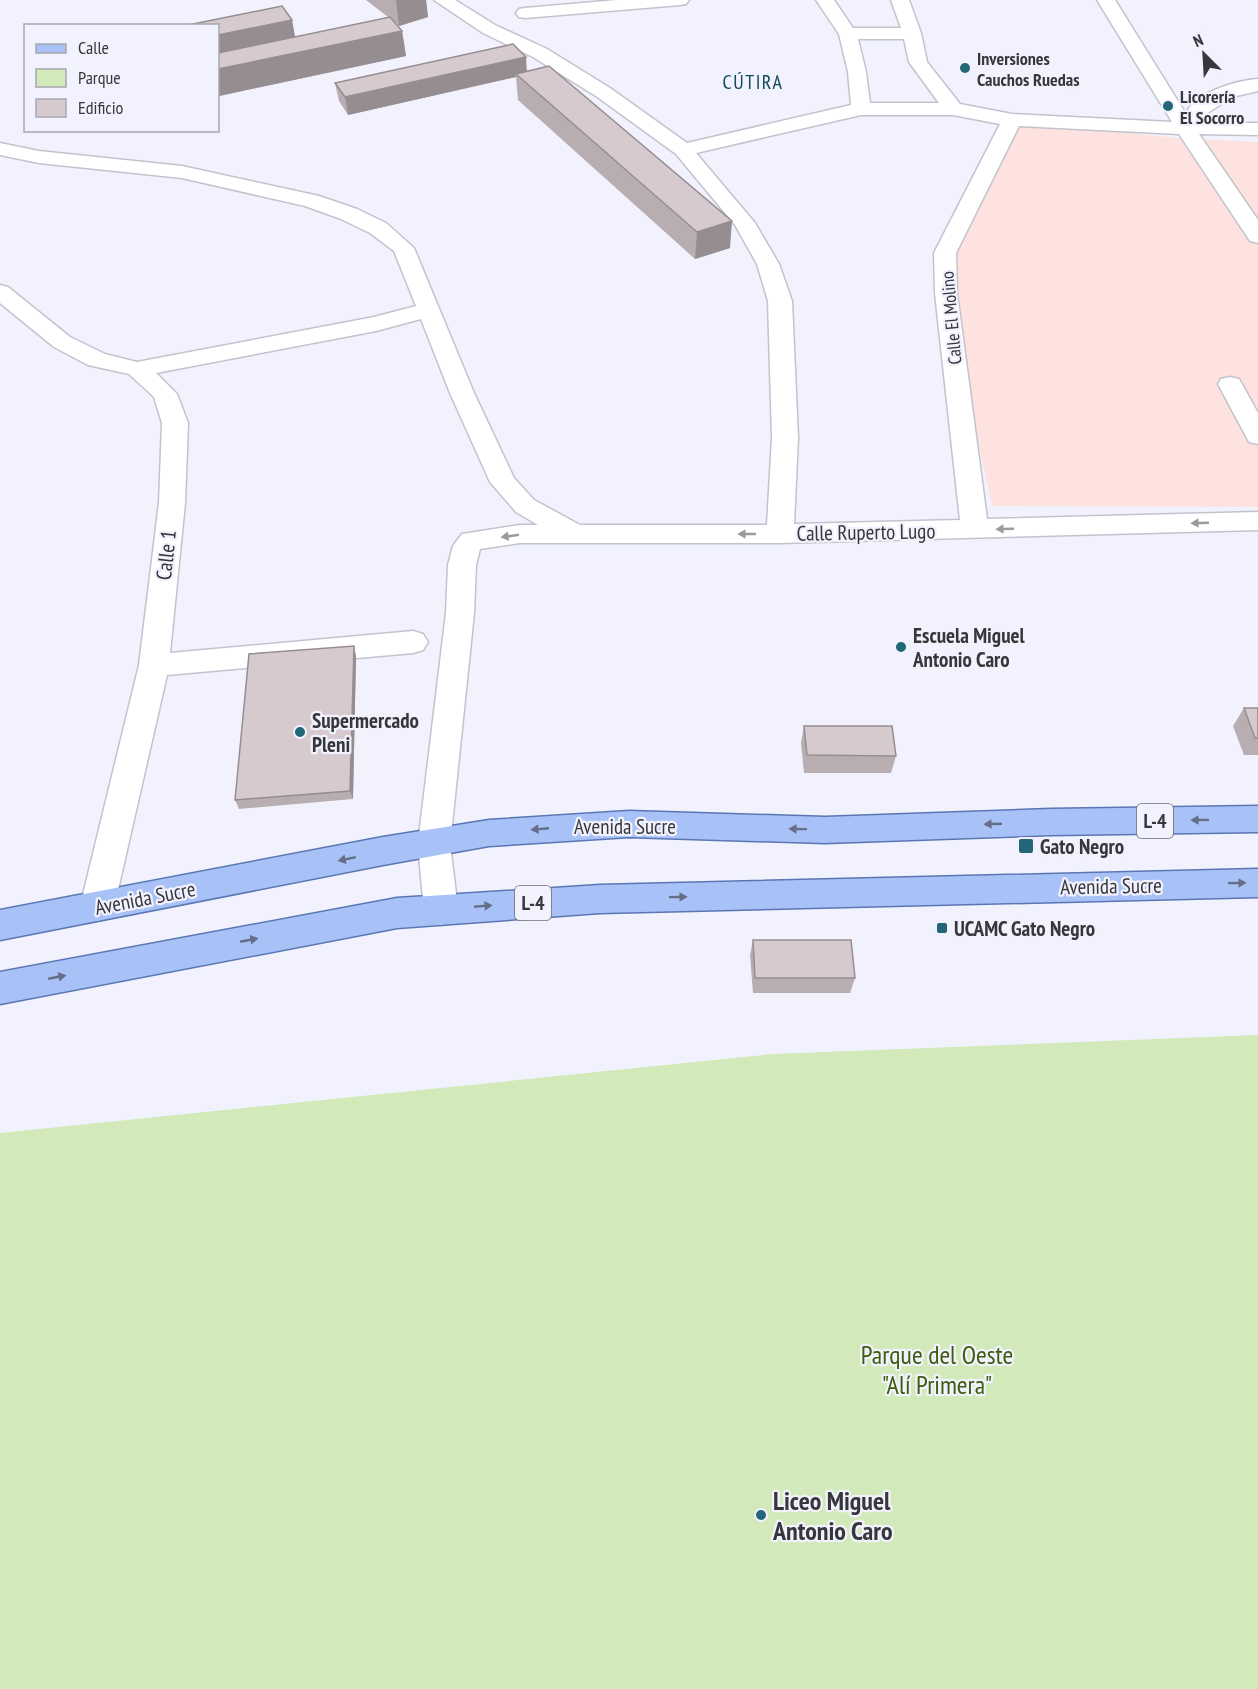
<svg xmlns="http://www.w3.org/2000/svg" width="1258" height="1689" viewBox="0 0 1258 1689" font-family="'PT Sans Narrow',sans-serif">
<rect width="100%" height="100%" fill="#f1f2fd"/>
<!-- commercial -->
<polygon fill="#fde2df" points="1002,120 1187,139 1258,142 1258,507 992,506 950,313 954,249"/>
<!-- green -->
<polygon fill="#d2eab9" points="1258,1035 1258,1689 0,1689 0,1133 773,1054"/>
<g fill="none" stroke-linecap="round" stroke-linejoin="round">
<defs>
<g id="minor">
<path d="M 434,0 L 455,0 L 495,25 L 547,49 L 610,88 L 687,143 L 851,105 L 848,72 L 839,34 L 816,0 L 834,0 L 853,28 L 901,28 L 891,0 L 909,0 L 921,33 L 927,62 L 960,104 L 1012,114 L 1172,122 L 1097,0 L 1115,0 L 1186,114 C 1193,93 1238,80 1258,79 L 1258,91 L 1232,97 L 1206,114 L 1207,123 L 1258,123 L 1258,135 L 1199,134 L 1258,220 L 1258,243 L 1250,241 L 1179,134 L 1019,126 L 956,253 L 957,293 L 987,519 L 1258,512 L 1258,530 L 780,543 L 520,543 L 480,549 L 476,565 L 474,613 L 450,844 L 458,910 L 453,920 L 441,925 L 429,920 L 424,910 L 418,844 L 446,613 L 448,565 L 453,546 L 462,534 L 520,525 L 538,525 L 516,512 L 490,482 L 450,393 L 421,319 L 376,331 L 156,373 L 177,394 L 188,423 L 185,503 L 170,653 L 413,631 L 423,634 L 428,642 L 423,650 L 413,653 L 167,675 L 114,907 L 109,917 L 97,921 L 85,917 L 80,907 L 139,665 L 159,503 L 162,423 L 154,397 L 129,374 L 88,365 L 54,347 L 0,303 L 0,285 L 8,287 L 70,337 L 105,354 L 137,362 L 374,317 L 416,306 L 394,251 L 370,233 L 341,219 L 305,206 L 182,178 L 39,163 L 0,155 L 0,143 L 39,151 L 182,166 L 319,196 L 357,209 L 386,223 L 414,248 L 474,393 L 514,478 L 534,500 L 580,525 L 767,525 L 772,438 L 768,301 L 757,264 L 735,225 L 676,154 L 596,96 L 533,57 L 483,33 ZM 858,39 L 904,39 L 909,62 L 939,103 L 870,103 L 866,72 ZM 861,115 L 953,115 L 1000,124 L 934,253 L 935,293 L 960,520 L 794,524 L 798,438 L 792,301 L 779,264 L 755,223 L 696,153 Z"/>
<polygon points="617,0 689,0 686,4 680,5 525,18 519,17 516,13 519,9 525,8"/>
<polygon points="1230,377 1239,379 1258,413 1258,444 1249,442 1218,384 1221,379"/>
</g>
<g id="major">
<polygon points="1258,806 1258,832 1051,835 825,843 629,837 489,846 383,865 0,940 0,910 383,837 489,820 629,811 825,817 1051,809"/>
<polygon points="1258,869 1258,897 600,913 397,928 0,1004 0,972 397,898 600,885"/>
</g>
</defs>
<!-- minor casing -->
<use href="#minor" stroke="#c2c3cd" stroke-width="3"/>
<!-- major casing -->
<use href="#major" stroke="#5b77b3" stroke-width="3"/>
<!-- minor -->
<use href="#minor" fill="#fff" fill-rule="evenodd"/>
<!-- major -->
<use href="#major" fill="#a8c2f8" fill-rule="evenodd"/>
</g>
<!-- wall -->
<g fill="#b8aeb1">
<polygon points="366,0 426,0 428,17 399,26 395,22 402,31 406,56 219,96 218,94 218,26 292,20 295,37 388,17"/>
<polygon points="526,72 730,248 695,259 518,100 516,77 348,115 339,101 335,83"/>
<polygon points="356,656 353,799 239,809 235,800"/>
<polygon points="1244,708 1258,708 1258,755 1244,755 1233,726"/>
<polygon points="804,726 896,756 891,773 804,773 801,743"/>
<polygon points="753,940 855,978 850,993 753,993 750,955"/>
</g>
<!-- shaded-wall -->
<g fill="#968d90">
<polygon points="396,0 426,0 428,17 399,26"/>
<polygon points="292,20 295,37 218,53 218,35"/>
<polygon points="402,31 406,56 219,96 218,89 218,69"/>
<polygon points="526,57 527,74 516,74 516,77 348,115 345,97"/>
<polygon points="732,221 730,248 695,259 697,232"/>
<polygon points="354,646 356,656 353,799 350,791"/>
</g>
<!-- building -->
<g fill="#d6cace" stroke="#968d90" stroke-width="1.5">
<polygon points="282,6 292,20 218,35 218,26 183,26"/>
<polygon points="390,17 402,31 218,69 218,53"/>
<polygon points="513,44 526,57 345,97 335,83"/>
<polygon points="549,66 732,221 697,232 516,74"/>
<polygon points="354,646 350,791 235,800 249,654"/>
<polygon points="1244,708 1258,708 1258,738 1255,738"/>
<polygon points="804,726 892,726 896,756 807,755"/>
<polygon points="753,940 851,940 855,978 755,978"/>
</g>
<!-- one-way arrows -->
<defs><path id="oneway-solid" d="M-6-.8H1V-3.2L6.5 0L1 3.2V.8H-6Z" transform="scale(1.5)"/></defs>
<g fill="#9b9b9d">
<use href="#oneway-solid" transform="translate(1200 523) rotate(178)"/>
<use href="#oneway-solid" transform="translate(1005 529) rotate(178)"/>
<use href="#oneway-solid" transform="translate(747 534) rotate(180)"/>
<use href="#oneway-solid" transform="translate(510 536) rotate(172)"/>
</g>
<g fill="#646f87">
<use href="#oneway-solid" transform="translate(1200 820) rotate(179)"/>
<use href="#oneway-solid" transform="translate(993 824) rotate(178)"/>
<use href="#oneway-solid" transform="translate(540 829) rotate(175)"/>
<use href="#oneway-solid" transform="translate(798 829) rotate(-179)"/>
<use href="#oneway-solid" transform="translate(347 859) rotate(168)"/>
<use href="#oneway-solid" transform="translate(1237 883) rotate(-1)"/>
<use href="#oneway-solid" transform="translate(678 897) rotate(-1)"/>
<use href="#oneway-solid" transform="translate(483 906) rotate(-5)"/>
<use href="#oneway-solid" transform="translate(249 940) rotate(-11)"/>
<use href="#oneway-solid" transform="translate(57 977) rotate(-11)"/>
</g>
<!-- markers -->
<g fill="#267" stroke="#f1f2fd" stroke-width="2">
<circle cx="965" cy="68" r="6"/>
<circle cx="1168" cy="106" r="6"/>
<circle cx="901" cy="647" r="6"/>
<circle cx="300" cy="732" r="6"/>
<rect x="1018" y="838" width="16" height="16" rx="3"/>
<rect x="936" y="922" width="12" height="12" rx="3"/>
<circle cx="761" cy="1515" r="6"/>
</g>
<g text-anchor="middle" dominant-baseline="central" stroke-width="4.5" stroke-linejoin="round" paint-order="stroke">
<!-- far-poi labels -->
<g font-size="18" font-weight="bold" fill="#37373b" stroke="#f1f2fd" text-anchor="start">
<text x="977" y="58">Inversiones<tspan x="977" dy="21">Cauchos Ruedas</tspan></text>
<text x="1180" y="96">Licorería<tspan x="1180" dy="21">El Socorro</tspan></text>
</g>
<!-- far-street labels -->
<g font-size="18" fill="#37373b" stroke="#f1f2fd">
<text transform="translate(951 318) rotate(-95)">Calle El Molino</text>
</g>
<!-- far-quarter labels -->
<g font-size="20" letter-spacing="1.5" fill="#124a58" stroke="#f1f2fd">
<text x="753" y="82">CÚTIRA</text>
</g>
<!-- shield labels -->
<g fill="#f1f2fd" stroke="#6f6f75" stroke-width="1.5">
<rect x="1137" y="804" width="36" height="34" rx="4.5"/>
<rect x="515" y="886" width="36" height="34" rx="4.5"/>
</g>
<g font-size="20" font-weight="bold" fill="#37373b">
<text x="1155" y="821">L-4</text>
<text x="533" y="903">L-4</text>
</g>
<!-- street labels -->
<g font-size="21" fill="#37373b" stroke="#f1f2fd">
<text transform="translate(866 532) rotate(-1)">Calle Ruperto Lugo</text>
<text transform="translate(166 555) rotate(-84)">Calle 1</text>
<text x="625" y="826">Avenida Sucre</text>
<text transform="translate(1111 886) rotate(-1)">Avenida Sucre</text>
<text transform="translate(145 898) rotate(-11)">Avenida Sucre</text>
</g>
<!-- poi labels -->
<g font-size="21" font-weight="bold" fill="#37373b" stroke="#f1f2fd" text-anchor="start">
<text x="913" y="635">Escuela Miguel<tspan x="913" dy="24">Antonio Caro</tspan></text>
<text x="312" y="720">Supermercado<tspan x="312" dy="24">Pleni</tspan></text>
<text x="1040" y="846">Gato Negro</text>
<text x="954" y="928">UCAMC Gato Negro</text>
</g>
<!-- near-park labels -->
<g font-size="26" fill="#3d5c0c" stroke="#f1f2fd">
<text x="937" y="1354">Parque del Oeste<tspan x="937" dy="30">"Alí Primera"</tspan></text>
</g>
<!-- near-poi labels -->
<g font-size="26" font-weight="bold" fill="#37373b" stroke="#f1f2fd" text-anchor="start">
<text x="773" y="1500">Liceo Miguel<tspan x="773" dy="30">Antonio Caro</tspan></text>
</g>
</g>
<!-- legend -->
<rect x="24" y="24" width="195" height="108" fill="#f1f2fd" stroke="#a7a7af" stroke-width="1.5"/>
<rect x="36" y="44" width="30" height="9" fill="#a8c2f8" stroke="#a7a7af" stroke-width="1.5"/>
<text x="78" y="54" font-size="18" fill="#37373b">Calle</text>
<rect x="36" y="69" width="30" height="18" fill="#d2eab9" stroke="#a7a7af" stroke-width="1.5"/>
<text x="78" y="84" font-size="18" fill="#37373b">Parque</text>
<rect x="36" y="99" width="30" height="18" fill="#d6cace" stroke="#a7a7af" stroke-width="1.5"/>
<text x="78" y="114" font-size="18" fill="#37373b">Edificio</text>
<!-- north arrow -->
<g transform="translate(1204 54) rotate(336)" stroke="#f1f2fd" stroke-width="4.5" paint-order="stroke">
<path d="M0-4.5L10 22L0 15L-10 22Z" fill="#37373b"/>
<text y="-9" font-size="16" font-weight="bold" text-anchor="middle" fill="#37373b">N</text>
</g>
</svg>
